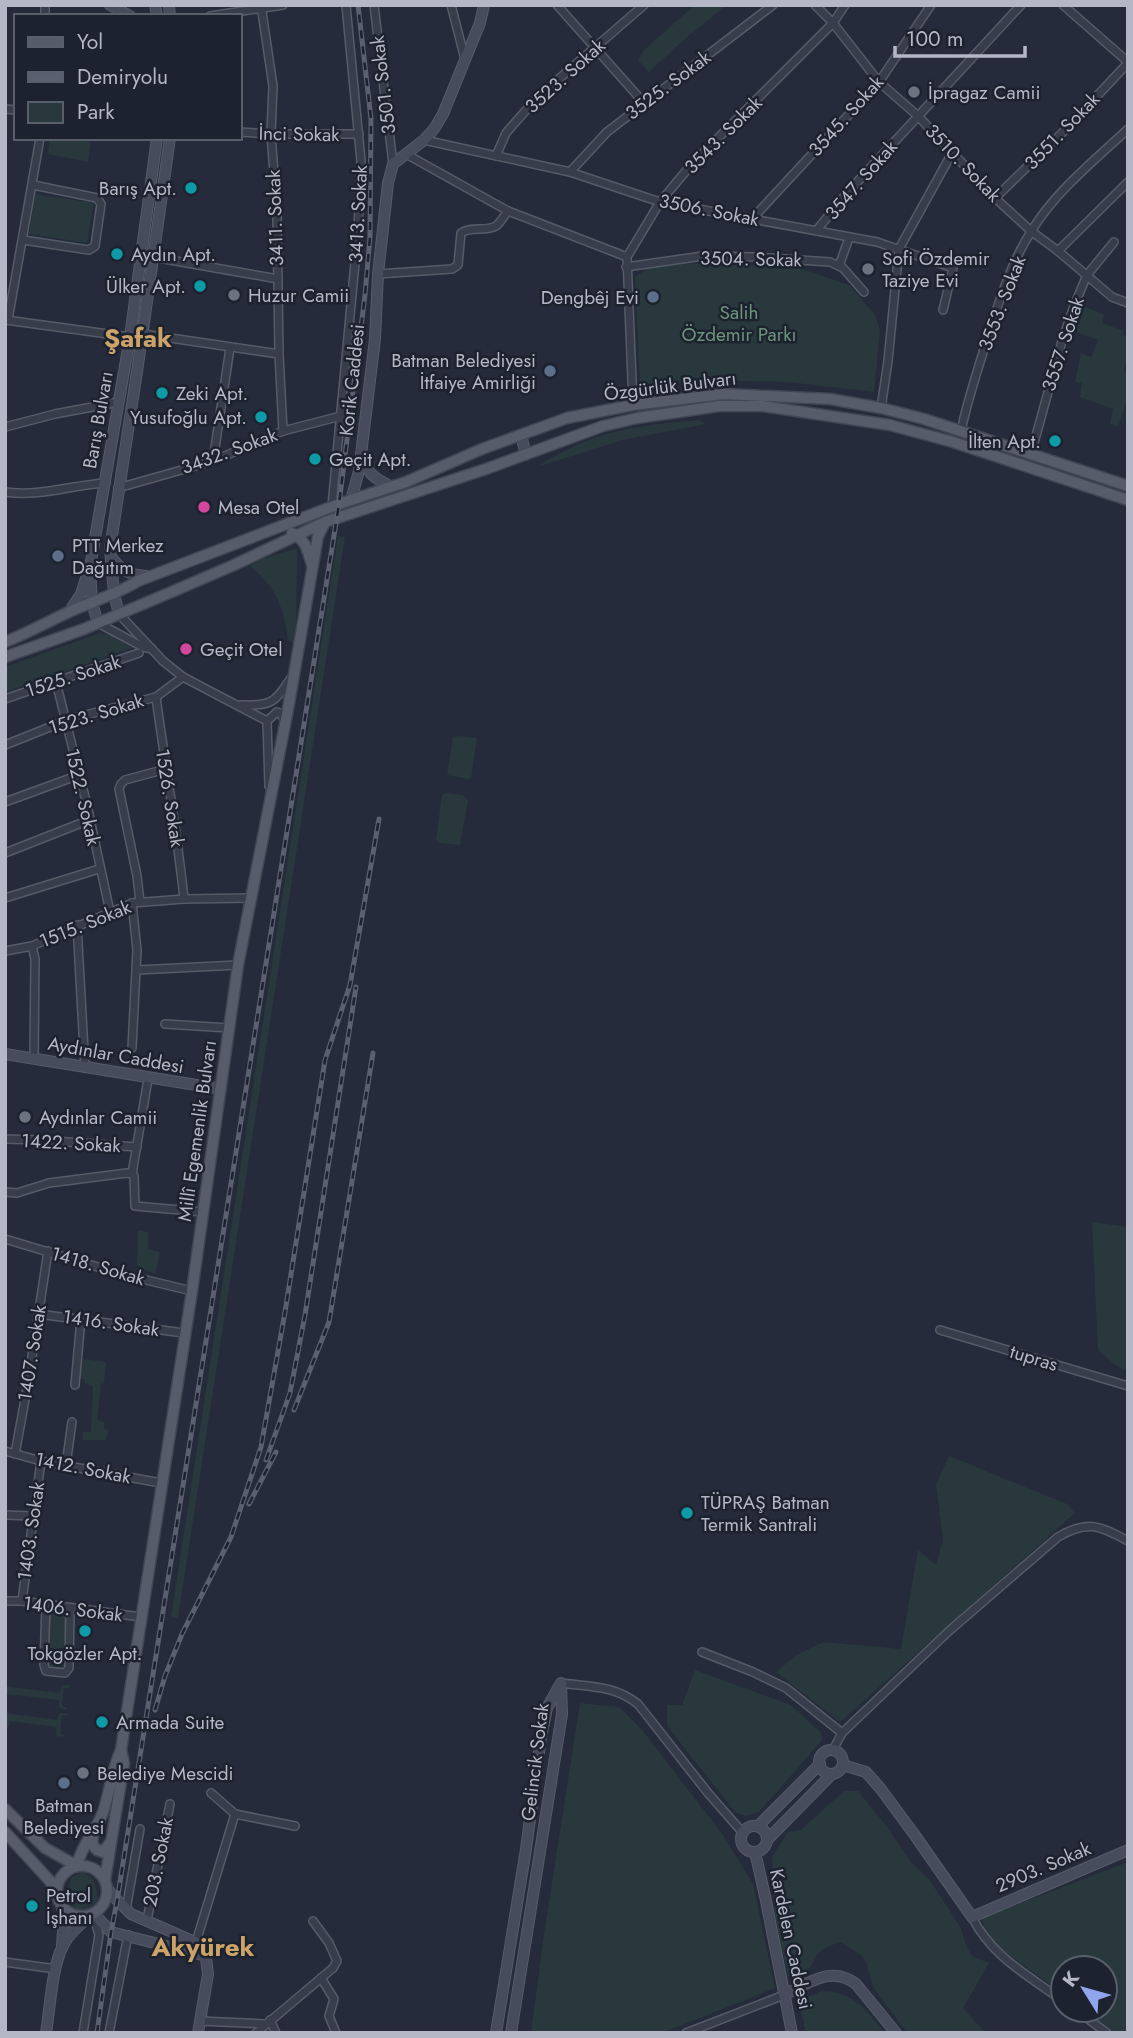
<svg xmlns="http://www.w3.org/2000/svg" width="1133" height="2038" viewBox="0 0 1133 2038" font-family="Jost,sans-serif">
<rect width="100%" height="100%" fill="#252b3a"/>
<!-- green -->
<g fill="#28383c">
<polygon points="695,5 727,5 687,37 649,72 638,60 643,51"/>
<polygon points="50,138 91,138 88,162 48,154"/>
<polygon points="35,194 94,203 87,243 29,234"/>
<polygon points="679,263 796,267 849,285 875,315 880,330 874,392 787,382 710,380 690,381 640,389 635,277 647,269"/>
<polygon points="1081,305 1104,315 1102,323 1124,331 1123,334 1128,339 1128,352 1124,371 1128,373 1128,397 1118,427 1110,424 1113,409 1080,397 1082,383 1075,382 1081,353 1091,357 1098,340 1074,331"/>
<path d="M 699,420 L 706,424 L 623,440 L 540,466 L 542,463 C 563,452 584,440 607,434 C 637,425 668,423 699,420 Z"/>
<polygon points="338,536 345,537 178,1618 171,1617"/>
<path d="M 297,548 L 296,645 L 288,640 C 284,608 276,587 250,566 L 259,560 Z"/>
<polygon points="100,633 111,635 132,648 5,692 5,667"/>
<polygon points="458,736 477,738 471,778 468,779 447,775 453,737"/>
<polygon points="445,793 463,795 468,800 460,845 440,843 436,840 442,795"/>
<polygon points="1092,1222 1128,1227 1128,1370 1118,1367 1098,1350"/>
<polygon points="138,1230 148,1232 148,1249 160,1252 155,1274 137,1266"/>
<polygon points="83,1359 106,1362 104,1383 101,1384 97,1420 104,1422 104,1428 109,1430 105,1440 82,1440 83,1432 91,1432 93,1386 84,1383 84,1380 79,1377"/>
<polygon points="949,1456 1067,1504 1075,1513 840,1722 776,1672 795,1656 823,1642 901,1649 918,1550 936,1565 943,1540 936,1484"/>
<polygon points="48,1611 66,1611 64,1666 49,1666"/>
<polygon points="695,1670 791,1705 821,1733 823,1739 759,1812 745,1816 735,1812 667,1726 667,1705 682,1705"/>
<polygon points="62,1685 69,1685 69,1688 64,1688 62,1706 68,1708 66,1710 59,1708 59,1700 5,1694 5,1686 59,1693"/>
<polygon points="580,1703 619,1707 643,1731 723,1835 753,1884 775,1988 662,2033 531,2033 544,1934"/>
<polygon points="5,1713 57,1720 60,1713 67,1713 68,1716 62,1715 60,1734 66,1736 57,1737 56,1727 10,1721 8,1728 5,1727"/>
<path d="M 844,1791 L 858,1791 L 887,1827 L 911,1862 L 929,1879 L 961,1928 L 966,1946 L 972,1956 L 989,1963 L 963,2008 L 985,2033 L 907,2033 L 873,1987 L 867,1965 L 862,1956 L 841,1942 C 835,1944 828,1946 824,1949 C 807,1961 817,1975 788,1976 L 775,1915 L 772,1857 L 788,1832 L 801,1830 Z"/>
<polygon points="1128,1862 1128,1978 1126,1980 1128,1983 1128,2033 1116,2033 1085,2010 1105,2010 1105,1968 1063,1968 1063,1994 992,1942 984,1928 982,1918"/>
<path d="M 82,1872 C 95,1877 97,1886 98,1900 L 87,1911 C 76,1911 69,1904 67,1893 L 71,1878 Z"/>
<path d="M 821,1991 C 852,1991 867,2010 885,2033 L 806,2033 L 799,2002 Z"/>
</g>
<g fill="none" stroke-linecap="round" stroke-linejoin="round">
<defs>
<g id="street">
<polyline points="261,5 273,86 271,134 277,213 279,354 283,431"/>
<polyline points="374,5 393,164"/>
<polyline points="451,5 465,59"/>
<polyline points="557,5 644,103"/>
<polyline points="815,5 833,23 879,82 918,116 995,198 1031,231 1058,251 1112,297 1128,303"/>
<polyline points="1063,5 1128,62"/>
<polyline points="45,16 45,5"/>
<polyline points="210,16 283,5"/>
<polyline points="5,109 16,110"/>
<polyline points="240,132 271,134 359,134"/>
<polyline points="424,140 570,172 660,202 877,242 953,268 943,310"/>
<polyline points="406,154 508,211 627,257"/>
<polyline points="496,156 506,133 527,109 546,90 644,5"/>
<polyline points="570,172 607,132 773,5"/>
<polyline points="995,198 1062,133 1128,63"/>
<polyline points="752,219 879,82 931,5"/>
<polyline points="816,231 848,192 1021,5"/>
<polyline points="23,240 89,250 95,246 101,204 97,198 33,185"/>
<polyline points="1058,251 1128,182"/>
<polyline points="153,257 278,279"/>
<polyline points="839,266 849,238"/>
<polyline points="626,267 703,256 755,257 830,262 843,268 864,292"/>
<path d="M 378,274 L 452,269 L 458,265 L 461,233 C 471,226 486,232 496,226 C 501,222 504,216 508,211"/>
<polyline points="6,320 130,337"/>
<polyline points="8,320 40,138"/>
<polyline points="143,334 279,354"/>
<polyline points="633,405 627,257 660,202 691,165 833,23 845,5"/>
<polyline points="881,408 888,361 899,249 952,153"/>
<polyline points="5,427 55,414 119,402"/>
<path d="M 961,431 C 968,398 979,366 989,333 C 1000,298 1012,261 1032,230 C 1056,191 1095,160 1128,129"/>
<polyline points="1031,454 1062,341 1074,306 1087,275 1114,242"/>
<polyline points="213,461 230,348"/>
<polyline points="118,488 213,461 283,431 341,416"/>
<path d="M 5,492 C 39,497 72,485 106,483"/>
<polyline points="332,506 358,231 361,161 346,5"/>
<polyline points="119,614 163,661 183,677 267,721 269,786"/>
<polyline points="98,623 143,647 152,649"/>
<polyline points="56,682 87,805 110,912"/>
<path d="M 156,697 C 165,764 177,831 184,899"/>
<polyline points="5,699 139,653"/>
<path d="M 241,705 C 272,705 274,704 291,678"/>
<polyline points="267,721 277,712 281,714 285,721"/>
<polyline points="5,745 70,719 156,697 183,677"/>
<polyline points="5,802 79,775"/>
<polyline points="5,853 89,820"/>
<polyline points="5,898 99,869"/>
<polyline points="140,902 137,876 119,789 121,784 125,780 166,769"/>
<polyline points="77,925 85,1068"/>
<polyline points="32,946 35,959 34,1058"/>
<polyline points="5,951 32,946 132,903 184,899 250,898"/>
<polyline points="137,970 238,965"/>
<polyline points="165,1024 229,1028"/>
<polyline points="132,1048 137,950 132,903"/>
<polyline points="5,1139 40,1140 137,1147"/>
<polyline points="132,1174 148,1079"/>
<polyline points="5,1192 17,1193 49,1183 127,1173 132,1174 134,1176 135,1206 203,1212"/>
<polyline points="5,1239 121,1274 192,1291"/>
<polyline points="38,1314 184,1333"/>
<polyline points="940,1330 1128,1386"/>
<polyline points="75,1385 81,1319"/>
<polyline points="5,1451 41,1461 161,1483"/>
<polyline points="15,1454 28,1383 48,1251"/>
<polyline points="66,1465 72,1422"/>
<polyline points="5,1515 32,1516"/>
<polyline points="5,1601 22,1601 141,1617"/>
<polyline points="22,1601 41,1461"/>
<polyline points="46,1605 44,1665 46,1671 65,1673 69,1668 70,1609"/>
<polyline points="702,1652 753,1672 786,1688 842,1733"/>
<path d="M 561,1683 C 591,1687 614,1685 638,1704 L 708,1793 L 743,1833"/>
<path d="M 833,1750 L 842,1733 L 949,1631 L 1058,1537 C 1087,1520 1099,1525 1128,1541"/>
<polyline points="211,1793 235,1814 295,1826"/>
<polyline points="126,1910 140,1829"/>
<path d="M 972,1917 C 992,1957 1028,1975 1063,2001"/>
<polyline points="147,1920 170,1804"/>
<polyline points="193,1952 235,1814"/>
<polyline points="5,1962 56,1969"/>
<polyline points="321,1978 334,1999 329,2016 336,2033"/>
<polyline points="1076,2010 1107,2033"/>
<polyline points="270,2020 276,2033"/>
<polyline points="200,2021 265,2024"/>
<polyline points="83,2033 99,1935 93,1913"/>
<polyline points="109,2033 128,1935"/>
<polyline points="256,2033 333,1968 337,1961 329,1943 313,1921"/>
<polyline points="686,2033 784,1995"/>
</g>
<g id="secondary">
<polyline points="110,5 130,16"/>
<polyline points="155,5 157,16"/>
<polyline points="169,5 170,16"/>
<polyline points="521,435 526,455"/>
<path d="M 362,457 C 367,473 375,479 390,486"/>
<polyline points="351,500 359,471 375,339 378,274 388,183 393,164 424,140 434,129 443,114 480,23 484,5"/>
<path d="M 111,557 C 123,572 129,575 148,576"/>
<polyline points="69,612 81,594 87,575"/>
<polyline points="119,614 114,594 110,549 138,365 170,138"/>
<polyline points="98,623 92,603 90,567 130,337 157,138"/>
<polyline points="5,1054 221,1089"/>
<circle cx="831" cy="1762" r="12"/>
<polyline points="843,1765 866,1772 880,1788 914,1834 972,1917 1128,1850"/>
<polyline points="758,1826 820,1764"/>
<circle cx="754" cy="1839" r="13"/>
<polyline points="767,1840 832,1774"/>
<polyline points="755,1852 765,1896 792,2033"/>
<polyline points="107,1887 111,1894 131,1914 197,1943 205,1950 208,1974 198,2033"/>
<polyline points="61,1903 64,1915 62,1946"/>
<path d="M 784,1995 C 808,1983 832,1965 856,1984 L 896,2033"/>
<path d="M 46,2033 C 50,2009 52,1966 63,1946 C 69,1933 82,1923 93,1913 L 111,1932 L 206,1956"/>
<polyline points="496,2033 526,1849 541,1737 547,1708 561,1683"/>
<polyline points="511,2033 562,1714 561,1684"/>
</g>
<g id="primary">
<path d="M 292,533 C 306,539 308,552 312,565"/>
<path d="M 5,642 C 28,633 49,621 71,611 C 94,601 117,594 138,581 L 339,504 L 406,482 L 482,449 L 567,418 L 633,405 L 724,394 L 830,399 L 881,408 L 924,419 L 1128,486"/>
<polyline points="5,657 84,629 169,593 234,565 325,522 486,469 603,426 637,418 719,406 762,406 890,425 953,442 1128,500"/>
<path d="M 5,1809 L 45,1848 L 77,1866 C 81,1846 94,1834 102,1815 C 110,1794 111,1771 121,1750 L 192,1291 L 238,965 L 288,709 L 318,536 L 325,522"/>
<polyline points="5,1832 50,1881 56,1894"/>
<polyline points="93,1834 92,1844 97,1850 103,1852 110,1843"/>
<circle cx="82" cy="1891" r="25"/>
<polyline points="105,1880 124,1763 121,1750"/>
</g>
</defs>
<!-- street casing -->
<use href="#street" stroke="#565b68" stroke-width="10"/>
<!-- secondary casing -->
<use href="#secondary" stroke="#565b68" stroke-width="12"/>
<!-- primary casing -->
<use href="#primary" stroke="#414653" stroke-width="13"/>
<!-- street -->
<use href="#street" stroke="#383d4b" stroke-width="7"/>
<!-- secondary -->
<use href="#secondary" stroke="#474c5d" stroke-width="10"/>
<!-- primary -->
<use href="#primary" stroke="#565c6a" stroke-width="10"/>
<defs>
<g id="rail">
<polyline points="294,1410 329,1322 373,1053"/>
<polyline points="266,1460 290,1393 305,1315 356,987"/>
<polyline points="249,1504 276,1452"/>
<polyline points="155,1710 165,1676 182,1634 231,1537 261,1447 285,1312 325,1060 350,985 379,819"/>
<polyline points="97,2033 111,1932 117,1901 339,504 365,295 370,237 371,119 358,5"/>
</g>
</defs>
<!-- rail casing -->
<use href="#rail" stroke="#5b6071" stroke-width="5"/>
<!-- rail -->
<use href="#rail" stroke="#1d222f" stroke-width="2.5" stroke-dasharray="8" stroke-linecap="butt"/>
</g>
<!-- markers -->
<g fill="#6b7280" stroke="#1d222f" stroke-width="2.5">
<circle cx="914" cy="92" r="7"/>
<circle cx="868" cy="269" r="7"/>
<circle cx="234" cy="295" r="7"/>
<circle cx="25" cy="1117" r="7"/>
<circle cx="83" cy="1773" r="7"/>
</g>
<g fill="#0f9aa8" stroke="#1d222f" stroke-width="2.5">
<circle cx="191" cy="188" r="7"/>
<circle cx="117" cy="254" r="7"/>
<circle cx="200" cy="286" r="7"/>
<circle cx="162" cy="393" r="7"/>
<circle cx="261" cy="417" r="7"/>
<circle cx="1055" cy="441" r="7"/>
<circle cx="315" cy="459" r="7"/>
<circle cx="687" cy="1513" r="7"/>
<circle cx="85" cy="1631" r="7"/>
<circle cx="102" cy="1722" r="7"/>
<circle cx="32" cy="1906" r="7"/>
</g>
<g fill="#5c6f8a" stroke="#1d222f" stroke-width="2.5">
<circle cx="653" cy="297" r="7"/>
<circle cx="550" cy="371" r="7"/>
<circle cx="58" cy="556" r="7"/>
<circle cx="64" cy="1783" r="7"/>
</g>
<g fill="#d1479c" stroke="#1d222f" stroke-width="2.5">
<circle cx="204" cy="507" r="7"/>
<circle cx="186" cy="649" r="7"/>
</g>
<g text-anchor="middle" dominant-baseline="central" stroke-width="5" stroke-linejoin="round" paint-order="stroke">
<!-- street labels -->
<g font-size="19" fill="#b4b8c6" stroke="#1d222f">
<text transform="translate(565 76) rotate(-42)">3523. Sokak</text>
<text transform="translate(383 85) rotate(-97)">3501. Sokak</text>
<text transform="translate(668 85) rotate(-37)">3525. Sokak</text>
<text transform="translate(846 116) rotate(-48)">3545. Sokak</text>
<text transform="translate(1062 131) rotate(-46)">3551. Sokak</text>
<text transform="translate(299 134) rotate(1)">İnci Sokak</text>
<text transform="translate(723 135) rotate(-45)">3543. Sokak</text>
<text transform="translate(963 163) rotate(46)">3510. Sokak</text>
<text transform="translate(861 180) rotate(-49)">3547. Sokak</text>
<text transform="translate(709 210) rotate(11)">3506. Sokak</text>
<text transform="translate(358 214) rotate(-87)">3413. Sokak</text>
<text transform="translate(275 218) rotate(-92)">3411. Sokak</text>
<text transform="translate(751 259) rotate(1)">3504. Sokak</text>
<text transform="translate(1002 303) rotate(-69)">3553. Sokak</text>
<text transform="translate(1063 344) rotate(-72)">3557. Sokak</text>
<text transform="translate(352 380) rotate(-84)">Korik Caddesi</text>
<text transform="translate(670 386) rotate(-7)">Özgürlük Bulvarı</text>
<text transform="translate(98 420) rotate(-80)">Barış Bulvarı</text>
<text transform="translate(229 451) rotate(-20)">3432. Sokak</text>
<text transform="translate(73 676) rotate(-18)">1525. Sokak</text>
<text transform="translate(96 714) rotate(-17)">1523. Sokak</text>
<text transform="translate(83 797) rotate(77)">1522. Sokak</text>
<text transform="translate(170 798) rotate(81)">1526. Sokak</text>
<text transform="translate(85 924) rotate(-22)">1515. Sokak</text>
<text transform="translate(116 1055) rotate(10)">Aydınlar Caddesi</text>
<text transform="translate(197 1131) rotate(-82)">Millî Egemenlik Bulvarı</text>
<text transform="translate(71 1143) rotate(3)">1422. Sokak</text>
<text transform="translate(98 1266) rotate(16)">1418. Sokak</text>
<text transform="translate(111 1323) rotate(8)">1416. Sokak</text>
<text transform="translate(32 1353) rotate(-81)">1407. Sokak</text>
<text transform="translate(1034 1358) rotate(17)">tupras</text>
<text transform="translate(83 1468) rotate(11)">1412. Sokak</text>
<text transform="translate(31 1531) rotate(-82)">1403. Sokak</text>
<text transform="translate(73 1609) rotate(7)">1406. Sokak</text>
<text transform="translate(535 1762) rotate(-83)">Gelincik Sokak</text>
<text transform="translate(158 1862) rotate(-79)">203. Sokak</text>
<text transform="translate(1043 1867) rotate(-23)">2903. Sokak</text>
<text transform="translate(791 1939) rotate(78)">Kardelen Caddesi</text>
</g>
<!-- poi labels -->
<g font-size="19" fill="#b4b8c6" stroke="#1d222f" text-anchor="start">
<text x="928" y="92">İpragaz Camii</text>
<text x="177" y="188" text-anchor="end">Barış Apt.</text>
<text x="131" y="254">Aydın Apt.</text>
<text x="882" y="258">Sofi Özdemir<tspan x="882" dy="22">Taziye Evi</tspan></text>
<text x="186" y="286" text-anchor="end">Ülker Apt.</text>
<text x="248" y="295">Huzur Camii</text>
<text x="639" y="297" text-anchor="end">Dengbêj Evi</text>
<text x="536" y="360" text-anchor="end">Batman Belediyesi<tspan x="536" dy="22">İtfaiye Amirliği</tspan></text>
<text x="176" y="393">Zeki Apt.</text>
<text x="247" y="417" text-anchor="end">Yusufoğlu Apt.</text>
<text x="1041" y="441" text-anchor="end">İlten Apt.</text>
<text x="329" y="459">Geçit Apt.</text>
<text x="218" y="507">Mesa Otel</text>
<text x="72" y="545">PTT Merkez<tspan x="72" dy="22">Dağıtım</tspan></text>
<text x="200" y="649">Geçit Otel</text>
<text x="39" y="1117">Aydınlar Camii</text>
<text x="701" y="1502">TÜPRAŞ Batman<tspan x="701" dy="22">Termik Santrali</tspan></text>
<text x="85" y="1653" text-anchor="middle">Tokgözler Apt.</text>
<text x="116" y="1722">Armada Suite</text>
<text x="97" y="1773">Belediye Mescidi</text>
<text x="64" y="1805" text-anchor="middle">Batman<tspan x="64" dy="22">Belediyesi</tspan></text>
<text x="46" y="1895">Petrol<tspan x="46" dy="22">İşhanı</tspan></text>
</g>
<!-- park labels -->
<g font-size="19" fill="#6d957c" stroke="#1d222f">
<text x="739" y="312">Salih<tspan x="739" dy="22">Özdemir Parkı</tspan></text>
</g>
<!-- district labels -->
<g font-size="26" font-weight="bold" fill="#cca369" stroke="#1d222f">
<text x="138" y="338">Şafak</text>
<text x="203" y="1947">Akyürek</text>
</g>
</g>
<!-- border -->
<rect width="1133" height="2038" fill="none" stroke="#b4b8c6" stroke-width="14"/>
<!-- legend -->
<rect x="14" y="14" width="228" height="126" fill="#1d222f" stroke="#595e6b" stroke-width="2"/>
<rect x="28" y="37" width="35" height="10" fill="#565c6a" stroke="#595e6b" stroke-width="2"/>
<text x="77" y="49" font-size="21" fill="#b4b8c6">Yol</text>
<rect x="28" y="72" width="35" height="10" fill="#5b6071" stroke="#595e6b" stroke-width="2"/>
<text x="77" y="84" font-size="21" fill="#b4b8c6">Demiryolu</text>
<rect x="28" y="102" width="35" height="21" fill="#28383c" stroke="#595e6b" stroke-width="2"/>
<text x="77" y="119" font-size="21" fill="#b4b8c6">Park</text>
<!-- north arrow -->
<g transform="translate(1084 1989) rotate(307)"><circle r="33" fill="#1d222f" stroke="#595e6b" stroke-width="2"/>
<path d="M0-5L12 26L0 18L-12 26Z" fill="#8fa6ef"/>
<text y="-10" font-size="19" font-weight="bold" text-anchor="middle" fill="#b4b8c6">K</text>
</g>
<!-- scale -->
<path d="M895 46v10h130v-10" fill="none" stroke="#b4b8c6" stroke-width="3.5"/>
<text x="906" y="46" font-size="21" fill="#b4b8c6" stroke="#1d222f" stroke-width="5" paint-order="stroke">100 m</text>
</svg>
